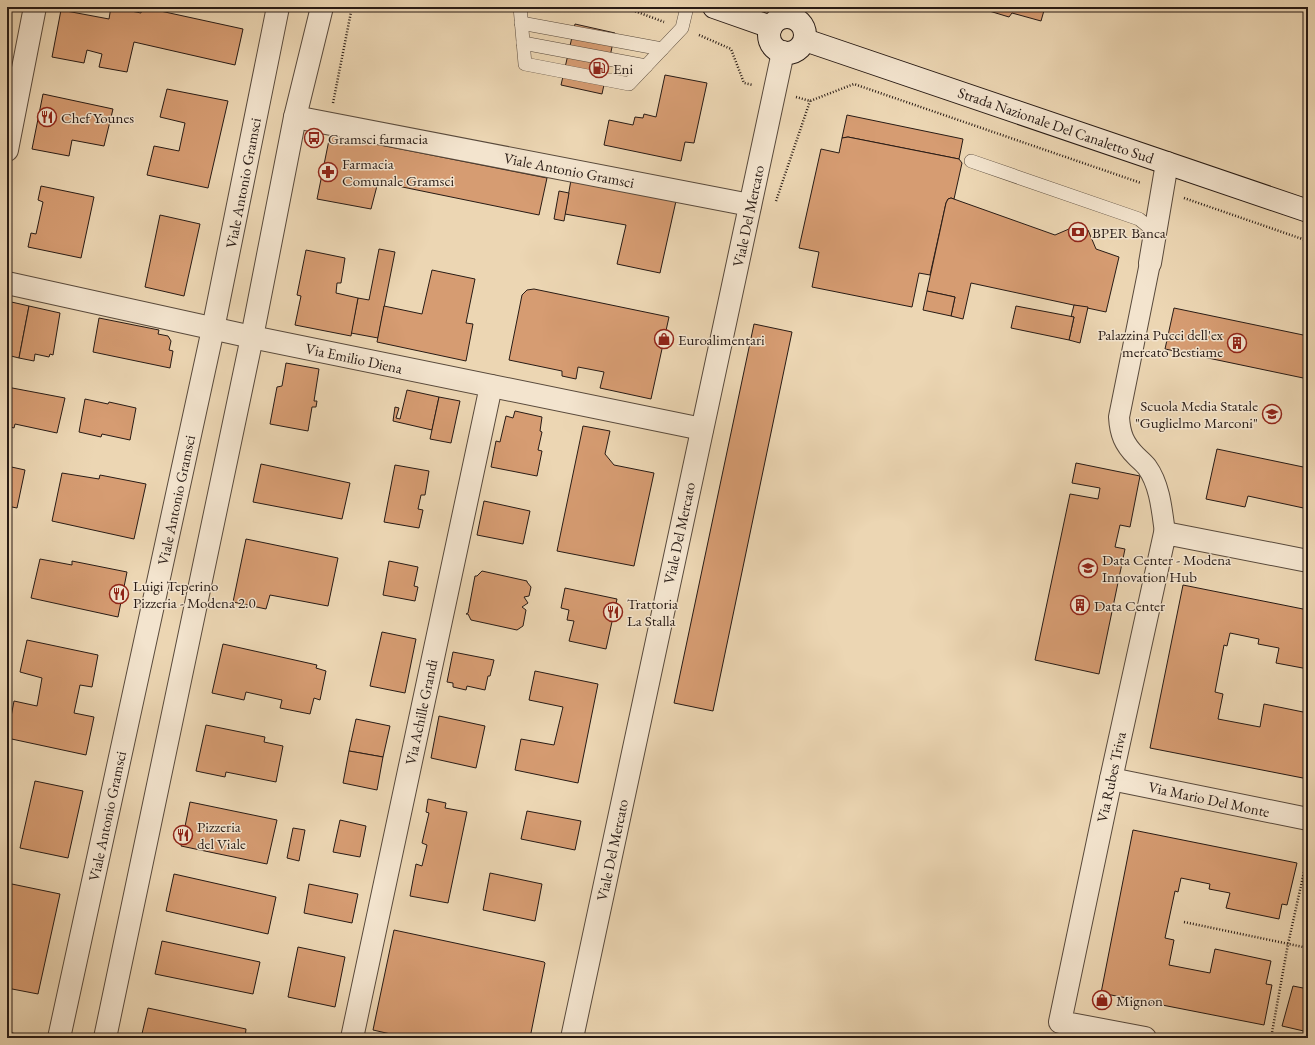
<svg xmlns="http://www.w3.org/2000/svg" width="1315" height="1045" viewBox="0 0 1315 1045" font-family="'EB Garamond',serif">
<rect width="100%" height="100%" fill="#ecd6b3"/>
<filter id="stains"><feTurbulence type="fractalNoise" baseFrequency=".005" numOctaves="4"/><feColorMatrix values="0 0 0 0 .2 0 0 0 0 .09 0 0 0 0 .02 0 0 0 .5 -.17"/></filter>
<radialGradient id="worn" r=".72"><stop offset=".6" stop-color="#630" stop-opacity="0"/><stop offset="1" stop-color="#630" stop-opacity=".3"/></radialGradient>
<!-- building -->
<g fill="#d69c72" stroke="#281b15">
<polygon points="111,7 141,13 142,7 243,29 235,65 134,42 127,72 99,67 102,54 87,50 84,63 52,57 61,10 109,19"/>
<polygon points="976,7 1045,7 1041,21 1012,13 1009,17"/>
<polygon points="575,24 615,33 602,94 561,85"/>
<polygon points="665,75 707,83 694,143 685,142 681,161 604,145 609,120 633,125 635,117 643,118 644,114 656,117"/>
<polygon points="167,89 228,101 208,188 147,175 154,146 179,151 185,123 160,117"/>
<polygon points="43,94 113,109 104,146 72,140 69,156 32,149"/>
<polygon points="847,115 963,139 959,159 848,137 842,138"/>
<polygon points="330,135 547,178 539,215 378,182 371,209 317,199"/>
<polygon points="848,137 959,159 962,163 954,199 951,198 948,199 946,203 930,275 919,273 912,307 812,287 819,252 799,248 821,149 839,153 842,138"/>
<polygon points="571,180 676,201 660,273 617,264 626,225 565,214"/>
<polygon points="41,186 94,197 81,258 28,247 31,233 36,234 43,202 38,200"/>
<polygon points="559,191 569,193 564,221 554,219"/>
<polygon points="951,198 1055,235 1076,226 1088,230 1096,249 1119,257 1106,312 971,283 963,319 951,316 955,297 927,291 946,203 948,199"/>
<polygon points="160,215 200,224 184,296 145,287"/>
<polygon points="379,249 395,252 378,338 351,333 358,298 369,300"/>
<polygon points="306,250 345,258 341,283 337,283 336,293 358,298 351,336 295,325 301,296 297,295"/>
<polygon points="432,270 475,279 466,323 473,324 466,361 377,342 384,306 422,314"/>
<polygon points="534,289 669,317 651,399 600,388 604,372 578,367 576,379 562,376 562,371 509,360 522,295 527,290"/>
<polygon points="927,291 955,297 951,316 923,310"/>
<polygon points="7,301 29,306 19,358 7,355"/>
<polygon points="1074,305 1088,307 1080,343 1069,340 1074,317 1071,317"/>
<polygon points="29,306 60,313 53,355 50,354 49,357 35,354 34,361 19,358"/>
<polygon points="1016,306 1074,317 1069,340 1011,328"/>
<polygon points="1174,308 1308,336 1308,379 1165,349"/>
<polygon points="99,318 159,330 158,334 168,336 171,341 169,350 173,351 170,368 93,352"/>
<polygon points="754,324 792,332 713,711 674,703"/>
<polygon points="286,363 319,369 314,401 317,401 316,407 312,407 308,431 270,424 277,387 282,386"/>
<polygon points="7,387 65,398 57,433 15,424 14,428 7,426"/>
<polygon points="407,390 439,397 432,430 393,421 395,407 399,408 396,418 400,419"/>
<polygon points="439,397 460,401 451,443 430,439"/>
<polygon points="85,399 108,404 109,402 136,408 130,440 102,434 101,437 79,432"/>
<polygon points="515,411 542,417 540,431 542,432 538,450 542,451 537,476 491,467 496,441 500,442 506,416 513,418"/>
<polygon points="583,426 610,431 605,454 614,465 654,473 634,566 557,551"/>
<polygon points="1217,449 1308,468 1308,509 1248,496 1245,507 1206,499"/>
<polygon points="1076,463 1140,476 1130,527 1120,525 1115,547 1125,549 1099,674 1035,660 1070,494 1098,499 1100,488 1072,483"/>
<polygon points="261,464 350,483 342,519 253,502"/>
<polygon points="395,465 429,471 425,495 421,495 418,509 423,510 419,528 384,522"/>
<polygon points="7,466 25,470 17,508 7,506"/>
<polygon points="62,473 99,479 100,475 146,484 134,539 52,521"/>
<polygon points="484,501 530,511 523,544 477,535"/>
<polygon points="7,535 11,536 7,557"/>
<polygon points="246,539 338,558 328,606 270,595 266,609 233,602"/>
<polygon points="40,559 72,565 72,561 127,572 118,617 31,598"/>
<polygon points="389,561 418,567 414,586 418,587 415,601 383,595"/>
<polygon points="482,571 527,581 527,582 531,587 529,596 524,597 528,603 522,607 526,610 523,626 517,630 471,620 468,614 466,614 468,613 475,576 477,576"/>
<polygon points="1183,585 1308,610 1308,669 1276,663 1279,648 1258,644 1259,639 1230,633 1227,646 1224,645 1215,692 1223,694 1218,719 1260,727 1264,704 1308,713 1308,779 1150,748"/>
<polygon points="565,588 617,599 606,649 569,641 574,621 567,620 569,610 561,608"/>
<polygon points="382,632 416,639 405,693 370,686"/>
<polygon points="27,640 98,655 92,687 80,685 74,713 94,717 86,755 7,738 14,701 37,706 42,678 20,672"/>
<polygon points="223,644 317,665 316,668 326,671 320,700 314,698 310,714 280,708 282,700 246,692 244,700 212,693"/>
<polygon points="453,652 494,660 490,676 488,676 485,690 467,686 466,690 453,687 453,683 447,682"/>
<polygon points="535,671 598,684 578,783 515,770 521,739 554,745 563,707 529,700"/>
<polygon points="439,716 485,726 476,768 431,758"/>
<polygon points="356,719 390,726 383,757 349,751"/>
<polygon points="206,725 265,737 264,742 283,746 276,782 226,772 225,777 196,771"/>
<polygon points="349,751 383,757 377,790 343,783"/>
<polygon points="35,781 83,791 68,858 20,848"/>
<polygon points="428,799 446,803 445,808 467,812 448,903 410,896 416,864 422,866 427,845 422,843 429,813 426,812"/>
<polygon points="190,802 277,820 267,864 181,846"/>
<polygon points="527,811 581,821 575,850 521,839"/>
<polygon points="340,820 366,826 360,857 333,852"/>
<polygon points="293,828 305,830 299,861 287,858"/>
<polygon points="1133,830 1297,863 1287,905 1282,904 1279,919 1226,908 1230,893 1209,889 1210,884 1181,878 1178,892 1175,891 1165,938 1174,940 1169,965 1210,973 1215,949 1271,961 1266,984 1272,985 1264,1025 1101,993"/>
<polygon points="490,873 542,884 535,921 483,910"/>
<polygon points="174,874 276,897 268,934 166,911"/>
<polygon points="7,883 60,894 38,994 7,988"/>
<polygon points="309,884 358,894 352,923 304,913"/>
<polygon points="394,930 544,962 545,963 530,1038 395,1038 395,1035 373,1030"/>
<polygon points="162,941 260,962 253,994 155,974"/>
<polygon points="298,947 345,957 335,1007 288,997"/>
<polygon points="1293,986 1308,989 1308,1032 1282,1026"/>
<polygon points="148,1008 246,1029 245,1038 141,1038"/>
<polygon points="7,1032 22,1035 21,1038 7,1038"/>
</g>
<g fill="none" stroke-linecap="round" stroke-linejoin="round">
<defs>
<g id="service">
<polyline points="520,7 525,64 629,84 682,28 687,7"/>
<polyline points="521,23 662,49"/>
<polyline points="523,43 646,66"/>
<polyline points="971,161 1139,219 1155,232"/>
</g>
<path id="pedestrian" d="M 1150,263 L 1119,417 C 1120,434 1124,444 1136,456 C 1139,459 1144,463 1147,467 C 1160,485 1162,511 1165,533"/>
<g id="minor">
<polyline points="295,117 750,205"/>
<polyline points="7,150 35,7"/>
<polyline points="1150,263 1167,163"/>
<polyline points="7,283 252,337 702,429"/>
<polyline points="1111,779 1308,819"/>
<polyline points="59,1038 213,329 278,7"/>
<polyline points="105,1038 252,337 295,117 322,7"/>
<polyline points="352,1038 491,386"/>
<polyline points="572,1038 783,52"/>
<polyline points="1145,1038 1060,1022 1111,779 1165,533 1308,561"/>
</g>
<g id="secondary">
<polyline points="714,7 771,27"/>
<circle cx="787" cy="35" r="18"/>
<polyline points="805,40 1308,211"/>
</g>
</defs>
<!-- service casing -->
<use href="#service" stroke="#594a3c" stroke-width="14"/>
<!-- pedestrian casing -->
<use href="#pedestrian" stroke="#594a3c" stroke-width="22"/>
<!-- minor casing -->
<use href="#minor" stroke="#594a3c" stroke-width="24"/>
<!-- secondary casing -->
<use href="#secondary" stroke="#281b15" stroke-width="24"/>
<!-- path -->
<g stroke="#281b15" stroke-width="2.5" stroke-dasharray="1 2" stroke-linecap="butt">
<polyline points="624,7 664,22"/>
<polyline points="699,35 731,49 744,83 753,85"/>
<polyline points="796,97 810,101 854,84 1141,183"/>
<polyline points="333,103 352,7"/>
<polyline points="1184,198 1308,241"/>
<polyline points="776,201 810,101"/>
<polyline points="1184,922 1308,948"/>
<polyline points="1271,1038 1288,944 1308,854"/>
</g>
<!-- service -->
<use href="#service" stroke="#f3e4ce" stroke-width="13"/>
<!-- pedestrian -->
<use href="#pedestrian" stroke="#f3e4ce" stroke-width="20"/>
<!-- minor -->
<use href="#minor" stroke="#f3e4ce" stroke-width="22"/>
<!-- secondary -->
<use href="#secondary" stroke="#f3e4ce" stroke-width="22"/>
</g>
<!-- icons -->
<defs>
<symbol id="fuel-ring" viewBox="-11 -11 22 22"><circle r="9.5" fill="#f3e4ce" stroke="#8f2418" stroke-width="1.5"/><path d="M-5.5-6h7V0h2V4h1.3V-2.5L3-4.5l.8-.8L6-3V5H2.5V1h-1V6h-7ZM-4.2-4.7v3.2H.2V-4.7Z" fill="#8f2418"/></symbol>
<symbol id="restaurant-ring" viewBox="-11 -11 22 22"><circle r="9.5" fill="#f3e4ce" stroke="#8f2418" stroke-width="1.5"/><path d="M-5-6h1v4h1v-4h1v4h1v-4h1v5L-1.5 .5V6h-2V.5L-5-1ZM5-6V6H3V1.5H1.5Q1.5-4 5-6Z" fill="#8f2418"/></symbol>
<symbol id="bus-ring" viewBox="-11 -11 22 22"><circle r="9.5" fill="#f3e4ce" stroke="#8f2418" stroke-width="1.5"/><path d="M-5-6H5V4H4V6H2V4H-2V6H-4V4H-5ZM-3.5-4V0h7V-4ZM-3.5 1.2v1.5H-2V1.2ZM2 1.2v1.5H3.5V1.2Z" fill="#8f2418"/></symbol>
<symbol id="pharmacy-ring" viewBox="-11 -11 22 22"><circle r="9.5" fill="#f3e4ce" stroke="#8f2418" stroke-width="1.5"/><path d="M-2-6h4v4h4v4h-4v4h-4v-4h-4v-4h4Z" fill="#8f2418"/></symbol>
<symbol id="bank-ring" viewBox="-11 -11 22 22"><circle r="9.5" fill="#f3e4ce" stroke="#8f2418" stroke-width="1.5"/><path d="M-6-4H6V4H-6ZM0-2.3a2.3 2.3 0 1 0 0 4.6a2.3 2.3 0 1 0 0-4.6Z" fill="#8f2418"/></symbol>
<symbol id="shop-ring" viewBox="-11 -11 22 22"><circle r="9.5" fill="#f3e4ce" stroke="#8f2418" stroke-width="1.5"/><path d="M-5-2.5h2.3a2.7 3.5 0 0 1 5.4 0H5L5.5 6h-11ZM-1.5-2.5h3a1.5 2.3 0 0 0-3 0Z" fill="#8f2418"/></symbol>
<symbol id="building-ring" viewBox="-11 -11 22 22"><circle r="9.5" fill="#f3e4ce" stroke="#8f2418" stroke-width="1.5"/><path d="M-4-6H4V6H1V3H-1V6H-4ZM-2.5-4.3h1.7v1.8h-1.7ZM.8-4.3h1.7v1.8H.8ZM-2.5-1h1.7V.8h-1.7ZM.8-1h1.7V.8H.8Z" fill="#8f2418"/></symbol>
<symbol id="school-ring" viewBox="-11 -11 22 22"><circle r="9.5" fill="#f3e4ce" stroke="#8f2418" stroke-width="1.5"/><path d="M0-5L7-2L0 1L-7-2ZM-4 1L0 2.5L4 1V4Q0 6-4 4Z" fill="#8f2418"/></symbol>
<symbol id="university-ring" viewBox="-11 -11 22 22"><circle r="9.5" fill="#f3e4ce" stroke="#8f2418" stroke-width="1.5"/><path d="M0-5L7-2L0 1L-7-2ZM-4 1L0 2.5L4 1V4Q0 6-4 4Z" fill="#8f2418"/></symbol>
</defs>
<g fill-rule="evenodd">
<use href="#fuel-ring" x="588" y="57" width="22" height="22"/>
<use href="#restaurant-ring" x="36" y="106" width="22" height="22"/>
<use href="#bus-ring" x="303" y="127" width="22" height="22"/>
<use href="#pharmacy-ring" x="317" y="161" width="22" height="22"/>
<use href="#bank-ring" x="1067" y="221" width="22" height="22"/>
<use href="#shop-ring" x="653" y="328" width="22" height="22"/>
<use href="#building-ring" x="1226" y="332" width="22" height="22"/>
<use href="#school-ring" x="1261" y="403" width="22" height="22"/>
<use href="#university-ring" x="1077" y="557" width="22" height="22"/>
<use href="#restaurant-ring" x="108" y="583" width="22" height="22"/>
<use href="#building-ring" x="1069" y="594" width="22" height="22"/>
<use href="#restaurant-ring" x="602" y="601" width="22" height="22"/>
<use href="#restaurant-ring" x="172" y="824" width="22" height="22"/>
<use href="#shop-ring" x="1091" y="989" width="22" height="22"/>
</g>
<g text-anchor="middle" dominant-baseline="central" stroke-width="3" stroke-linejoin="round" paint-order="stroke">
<!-- poi labels -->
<g font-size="15" fill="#281b15" stroke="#f3e4ce" text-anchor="start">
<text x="613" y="68">Eni</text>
<text x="61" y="117">Chef Younes</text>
<text x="328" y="138">Gramsci farmacia</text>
<text x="342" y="163">Farmacia<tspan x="342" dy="17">Comunale Gramsci</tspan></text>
<text x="1092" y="232">BPER Banca</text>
<text x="1223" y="334" text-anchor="end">Palazzina Pucci dell'ex<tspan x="1223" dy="17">mercato Bestiame</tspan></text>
<text x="678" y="339">Euroalimentari</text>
<text x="1258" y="405" text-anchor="end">Scuola Media Statale<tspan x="1258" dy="17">"Guglielmo Marconi"</tspan></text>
<text x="1102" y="559">Data Center - Modena<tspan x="1102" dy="17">Innovation Hub</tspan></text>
<text x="133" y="585">Luigi Teperino<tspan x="133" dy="17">Pizzeria - Modena 2.0</tspan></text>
<text x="627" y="603">Trattoria<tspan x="627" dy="17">La Stalla</tspan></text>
<text x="1094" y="605">Data Center</text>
<text x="197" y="826">Pizzeria<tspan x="197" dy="17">del Viale</tspan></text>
<text x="1116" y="1000">Mignon</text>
</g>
<!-- street labels -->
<g font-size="15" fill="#281b15" stroke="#f3e4ce">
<text transform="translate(1056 125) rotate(19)">Strada Nazionale Del Canaletto Sud</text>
<text transform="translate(569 170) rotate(11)">Viale Antonio Gramsci</text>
<text transform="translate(243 183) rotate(-79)">Viale Antonio Gramsci</text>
<text transform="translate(748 216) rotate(-78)">Viale Del Mercato</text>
<text transform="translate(354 358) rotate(12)">Via Emilio Diena</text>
<text transform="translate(176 500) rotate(-78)">Viale Antonio Gramsci</text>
<text transform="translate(679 533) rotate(-78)">Viale Del Mercato</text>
<text transform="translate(421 712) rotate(-78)">Via Achille Grandi</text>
<text transform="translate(1111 777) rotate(-78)">Via Rubes Triva</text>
<text transform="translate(1209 799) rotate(12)">Via Mario Del Monte</text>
<text transform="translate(107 816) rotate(-78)">Viale Antonio Gramsci</text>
<text transform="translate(612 850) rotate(-78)">Viale Del Mercato</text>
</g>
</g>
<!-- margin -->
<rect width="1315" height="1045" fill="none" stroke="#ecd6b3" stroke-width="24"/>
<rect x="8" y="8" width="1299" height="1029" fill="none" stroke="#281b15" stroke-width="2"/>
<rect x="12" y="12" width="1291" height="1021" fill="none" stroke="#281b15"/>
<rect width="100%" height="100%" filter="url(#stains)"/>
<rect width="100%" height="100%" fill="url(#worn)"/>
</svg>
